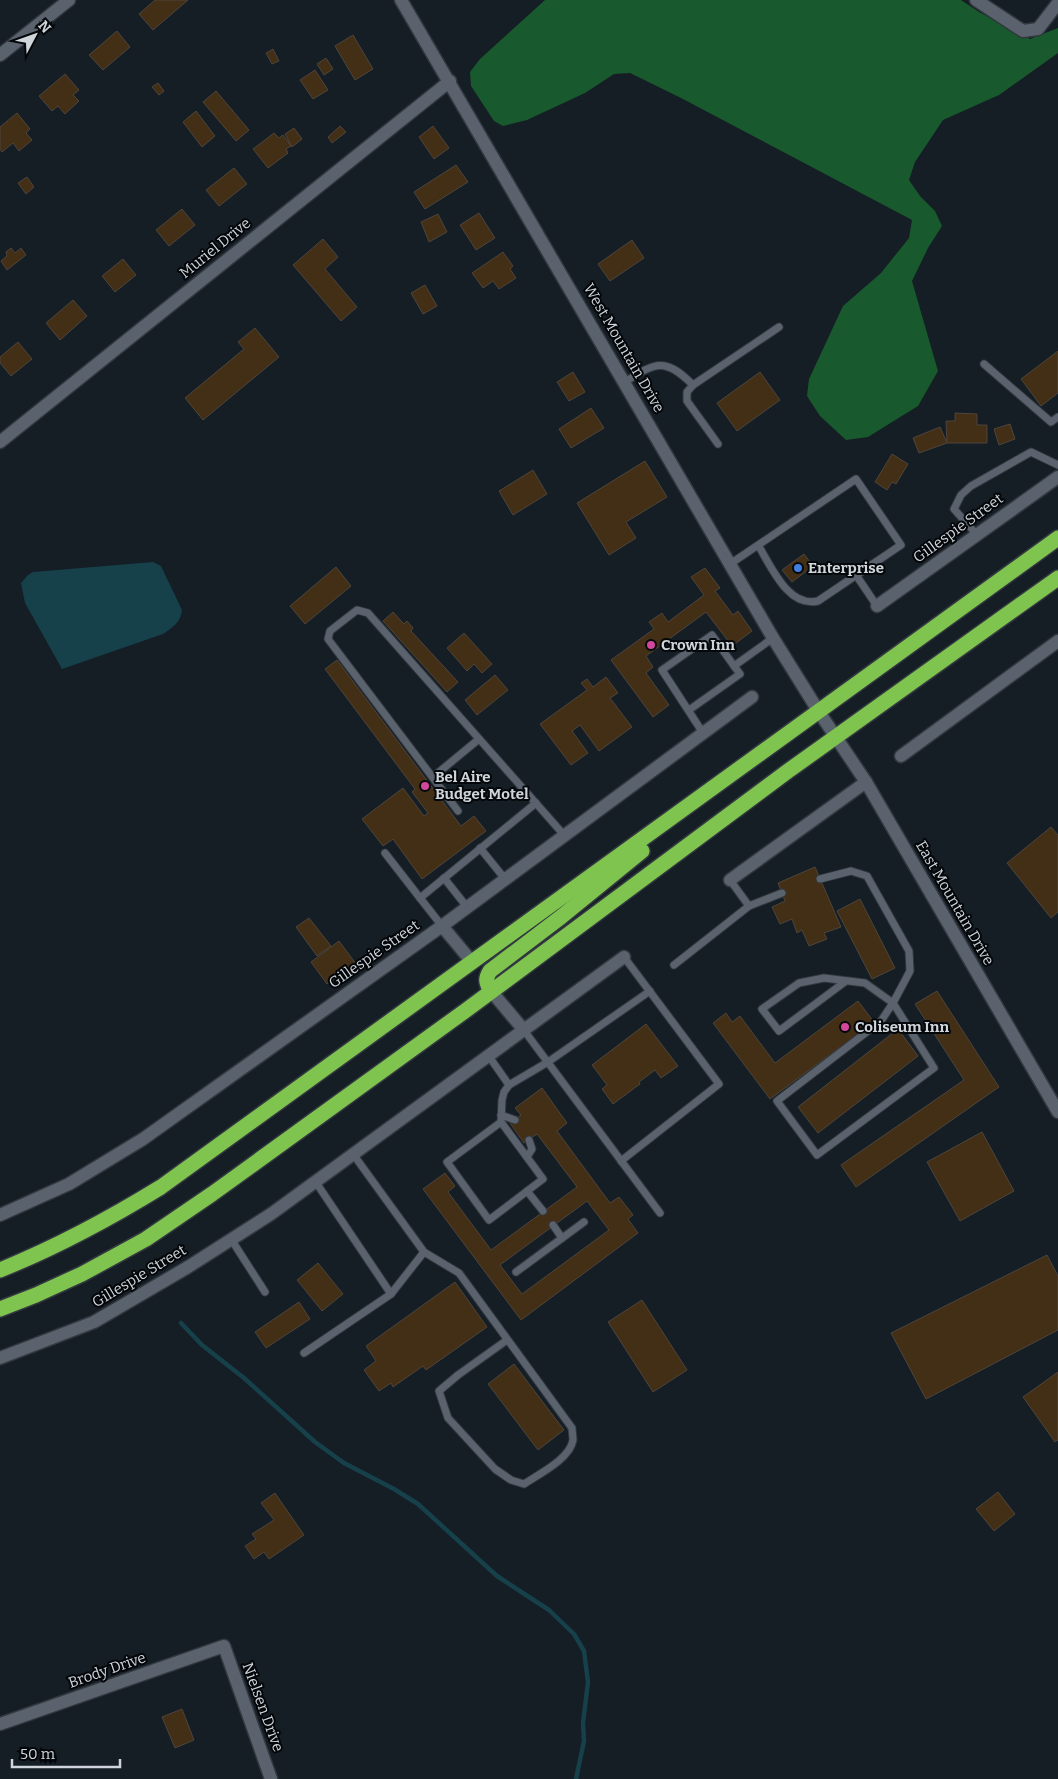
<svg xmlns="http://www.w3.org/2000/svg" width="1058" height="1779" viewBox="0 0 1058 1779" font-family="Bitter,serif">
<rect width="100%" height="100%" fill="#151d25"/>
<!-- forest -->
<polygon fill="#18592d" points="545,0 961,0 979,12 1030,39 1058,28 1058,53 999,95 943,120 915,162 909,180 920,196 935,211 942,226 928,248 912,281 938,371 918,406 868,437 846,440 820,416 807,396 809,379 843,306 881,273 909,238 912,220 681,98 630,73 614,74 585,93 527,120 503,126 494,121 471,86 470,72 480,59"/>
<!-- water -->
<path fill="#16404a" d="M 153,562 L 161,566 L 182,610 C 181,622 173,627 163,634 L 62,669 L 25,603 L 21,583 L 28,575 L 33,572 Z"/>
<g fill="none" stroke-linecap="round" stroke-linejoin="round">
<!-- stream -->
<polyline stroke="#16404a" stroke-width="4.5" points="181,1323 202,1345 244,1378 315,1442 344,1463 394,1489 418,1504 497,1576 549,1610 574,1634 584,1651 588,1682 583,1723 584,1741 576,1779"/>
</g>
<!-- building -->
<g fill="#432f16" stroke="#4e453c" fill-rule="evenodd">
<polygon points="155,0 188,0 153,30 139,14"/>
<polygon points="117,31 130,47 103,70 89,55"/>
<polygon points="353,35 373,69 355,80 335,46"/>
<polygon points="273,49 279,61 272,64 266,53"/>
<polygon points="326,58 333,69 324,75 317,64"/>
<polygon points="315,70 328,90 313,99 300,80"/>
<polygon points="65,74 79,90 73,95 79,101 65,114 58,106 52,111 39,96"/>
<polygon points="158,83 164,91 159,95 152,87"/>
<polygon points="216,91 249,130 236,141 203,102"/>
<polygon points="196,111 215,136 202,147 183,122"/>
<polygon points="17,113 30,129 26,133 32,140 19,151 13,143 2,152 0,149 0,127"/>
<polygon points="340,126 346,132 332,143 328,137"/>
<polygon points="433,126 449,148 434,159 419,137"/>
<polygon points="294,128 302,139 292,147 285,134"/>
<polygon points="274,133 279,138 283,135 291,146 286,149 288,153 268,168 253,149"/>
<polygon points="456,165 468,182 425,209 414,192"/>
<polygon points="234,168 247,184 219,206 206,190"/>
<polygon points="27,177 34,187 26,194 18,183"/>
<polygon points="182,209 195,225 169,246 156,230"/>
<polygon points="479,213 495,238 476,250 460,225"/>
<polygon points="438,214 447,232 429,242 421,222"/>
<polygon points="323,239 338,257 325,269 357,307 341,321 293,265"/>
<polygon points="632,240 644,258 610,281 598,264"/>
<polygon points="11,248 15,253 21,248 26,255 7,270 1,261 7,256 6,252"/>
<polygon points="503,252 513,266 510,269 516,278 499,289 493,281 483,288 472,273"/>
<polygon points="123,259 136,275 115,292 102,276"/>
<polygon points="425,285 437,306 423,314 411,293"/>
<polygon points="73,300 87,316 60,340 46,323"/>
<polygon points="255,328 279,357 203,420 185,398 244,349 238,342"/>
<polygon points="18,342 32,359 11,376 0,363 0,357"/>
<polygon points="1058,351 1058,393 1041,406 1021,379"/>
<polygon points="573,372 585,392 569,401 557,382"/>
<polygon points="760,372 780,400 737,431 717,403"/>
<polygon points="591,408 604,428 571,448 559,429"/>
<polygon points="955,413 977,414 977,425 987,425 987,443 947,443 946,421 955,421"/>
<polygon points="1010,424 1015,439 999,445 994,429"/>
<polygon points="940,427 947,443 919,453 913,438"/>
<polygon points="892,454 908,464 896,484 892,482 887,490 875,482"/>
<polygon points="645,461 667,497 626,522 636,538 609,555 577,503"/>
<polygon points="533,470 547,494 513,515 499,491"/>
<polygon points="804,554 813,566 792,582 782,570"/>
<polygon points="336,567 351,586 305,624 290,606"/>
<polygon points="705,568 720,588 715,591 733,615 738,611 752,631 732,646 706,612 646,656 653,667 646,673 669,705 653,717 611,660 654,629 649,622 662,613 668,622 704,595 691,577"/>
<polygon points="393,612 404,624 407,621 413,628 411,631 458,682 447,692 383,621"/>
<polygon points="464,633 492,664 482,673 474,664 467,671 447,648"/>
<polygon points="337,660 461,826 474,816 486,831 422,879 393,839 383,846 362,819 403,788 424,816 428,813 412,792 415,789 325,669"/>
<polygon points="495,675 508,690 477,715 465,700"/>
<polygon points="606,677 618,693 610,698 632,727 599,751 580,725 572,731 588,753 571,765 540,724 587,690 581,683 587,679 593,687"/>
<polygon points="1051,827 1058,835 1058,912 1051,918 1007,863"/>
<polygon points="815,867 841,927 824,933 827,939 809,946 802,930 797,933 792,919 780,924 772,907 785,901 778,883"/>
<polygon points="860,899 895,968 872,979 837,911"/>
<polygon points="309,918 331,946 317,956 296,927"/>
<polygon points="339,941 356,964 345,971 349,975 339,982 336,978 327,984 311,962"/>
<polygon points="937,991 999,1087 856,1187 841,1165 964,1080 915,1004"/>
<polygon points="858,1001 874,1022 770,1099 713,1023 726,1013 732,1022 740,1016 775,1063"/>
<polygon points="646,1024 678,1066 661,1078 655,1070 639,1082 640,1084 613,1104 602,1089 607,1085 592,1065"/>
<polygon points="898,1029 918,1056 818,1133 798,1107"/>
<path d="M 542,1088 L 567,1123 L 557,1131 L 610,1203 L 619,1197 L 633,1215 L 628,1219 L 638,1233 L 521,1320 L 423,1189 L 445,1173 L 455,1186 L 448,1192 L 491,1250 L 577,1187 L 537,1134 L 524,1143 L 510,1123 L 521,1115 L 515,1108 ZM 587,1201 L 609,1230 L 522,1294 L 500,1265 Z"/>
<polygon points="982,1132 1014,1191 960,1221 927,1162"/>
<polygon points="1047,1255 1058,1276 1058,1330 926,1399 891,1333"/>
<polygon points="318,1263 343,1294 322,1311 297,1280"/>
<polygon points="455,1282 487,1327 426,1370 423,1366 393,1387 391,1383 379,1391 364,1370 376,1361 366,1346"/>
<polygon points="642,1300 687,1370 653,1392 608,1322"/>
<polygon points="299,1302 310,1319 266,1348 255,1332"/>
<polygon points="514,1364 564,1430 538,1450 488,1384"/>
<polygon points="1058,1372 1058,1440 1055,1442 1023,1397"/>
<polygon points="998,1492 1015,1514 994,1531 976,1509"/>
<polygon points="275,1493 304,1535 269,1559 264,1552 254,1559 245,1546 256,1539 252,1534 274,1520 261,1503"/>
<polygon points="182,1709 194,1740 175,1748 162,1717"/>
</g>
<g fill="none" stroke-linecap="round" stroke-linejoin="round">
<defs>
<g id="lane">
<polyline points="984,364 1051,422 1058,417"/>
<path d="M 625,382 C 655,363 664,356 693,385 L 779,327"/>
<polyline points="693,385 687,392 687,401 718,444"/>
<polyline points="977,535 954,509 961,495 971,486 1031,452 1058,465"/>
<path d="M 730,564 L 856,479 L 901,545 L 818,601 C 788,608 771,566 758,545"/>
<polyline points="856,575 877,606"/>
<polyline points="689,710 740,674 734,666"/>
<polyline points="703,733 662,670 712,635 734,666 773,638"/>
<polyline points="433,777 479,739"/>
<polyline points="458,811 328,639 330,631 357,610 368,613 564,835"/>
<polyline points="480,848 505,879"/>
<polyline points="385,853 420,898 536,803"/>
<polyline points="444,878 467,907"/>
<polyline points="820,879 851,871 867,876 909,951 910,971 893,1003 934,1068 817,1155 777,1101 881,1021 893,1003 865,983 824,978 799,983 762,1009 779,1031 846,981"/>
<polyline points="730,880 749,906 782,893"/>
<polyline points="420,898 442,926"/>
<polyline points="674,965 749,906"/>
<polyline points="523,1029 660,1213"/>
<polyline points="488,1055 509,1085 504,1092 502,1100 501,1122 543,1179 489,1220 447,1162 501,1122"/>
<polyline points="509,1085 548,1062 650,991"/>
<polyline points="501,1115 515,1120"/>
<path d="M 353,1154 L 424,1252 L 459,1273 L 572,1428 C 572,1431 573,1436 573,1440 C 570,1459 539,1474 524,1484 L 511,1480 L 495,1469 L 448,1418 L 439,1391 L 458,1375 L 507,1340"/>
<polyline points="527,1157 532,1149 529,1140"/>
<polyline points="621,1161 719,1084 624,957"/>
<polyline points="315,1181 391,1294"/>
<polyline points="527,1191 543,1211"/>
<polyline points="553,1225 562,1238"/>
<polyline points="231,1239 265,1292"/>
<polyline points="516,1272 584,1222"/>
<polyline points="304,1353 391,1294 424,1252"/>
</g>
<g id="street">
<polyline points="976,0 1023,31 1038,29 1058,3"/>
<polyline points="0,55 69,0"/>
<polyline points="0,442 450,81"/>
<polyline points="877,606 1058,477"/>
<polyline points="901,756 1058,641"/>
<polyline points="730,880 866,782"/>
<polyline points="442,926 472,962"/>
<polyline points="491,991 523,1029"/>
<polyline points="0,1215 69,1184 143,1139 442,926 752,697"/>
<polyline points="0,1358 94,1322 188,1267 271,1214 624,957"/>
<polyline points="0,1724 224,1646 271,1779"/>
</g>
<polyline id="secondary" points="401,0 773,638 819,712 866,782 1058,1112"/>
<g id="highway">
<path d="M 491,991 C 486,983 485,979 490,971 L 561,917 L 642,851"/>
<path d="M 0,1270 C 57,1247 109,1219 161,1187 L 1058,538"/>
<polyline points="0,1309 36,1295 82,1274 146,1239 212,1194 465,1011 788,771 1058,578"/>
</g>
</defs>
<!-- lane casing -->
<use href="#lane" stroke="#33383f" stroke-width="9"/>
<!-- street casing -->
<use href="#street" stroke="#33383f" stroke-width="15"/>
<!-- secondary casing -->
<use href="#secondary" stroke="#33383f" stroke-width="15"/>
<!-- highway casing -->
<use href="#highway" stroke="#33383f" stroke-width="18"/>
<!-- lane -->
<use href="#lane" stroke="#5a636d" stroke-width="7"/>
<!-- street -->
<use href="#street" stroke="#5a636d" stroke-width="12"/>
<!-- secondary -->
<use href="#secondary" stroke="#5a636d" stroke-width="12"/>
<!-- highway -->
<use href="#highway" stroke="#7ec44f" stroke-width="15"/>
</g>
<!-- markers -->
<circle fill="#3f7fe0" stroke="#04070a" stroke-width="2" cx="798" cy="568" r="5"/>
<g fill="#d1479c" stroke="#04070a" stroke-width="2">
<circle cx="651" cy="645" r="5"/>
<circle cx="425" cy="786" r="5"/>
<circle cx="845" cy="1027" r="5"/>
</g>
<g text-anchor="middle" dominant-baseline="central" stroke-width="4" stroke-linejoin="round" paint-order="stroke">
<!-- street labels -->
<g font-size="15" fill="#cfd5da" stroke="#04070a">
<text transform="translate(215 248) rotate(-39)">Muriel Drive</text>
<text transform="translate(624 348) rotate(60)">West Mountain Drive</text>
<text transform="translate(958 528) rotate(-36)">Gillespie Street</text>
<text transform="translate(955 903) rotate(60)">East Mountain Drive</text>
<text transform="translate(374 954) rotate(-35)">Gillespie Street</text>
<text transform="translate(139 1276) rotate(-31)">Gillespie Street</text>
<text transform="translate(107 1670) rotate(-19)">Brody Drive</text>
<text transform="translate(263 1707) rotate(70)">Nielsen Drive</text>
</g>
<!-- poi labels -->
<g font-size="15" font-weight="bold" fill="#cfd5da" stroke="#04070a" text-anchor="start">
<text x="808" y="568">Enterprise</text>
<text x="661" y="645">Crown Inn</text>
<text x="435" y="777">Bel Aire<tspan x="435" dy="17">Budget Motel</tspan></text>
<text x="855" y="1027">Coliseum Inn</text>
</g>
</g>
<!-- north arrow -->
<g transform="translate(35 35) rotate(49)" stroke="#04070a" stroke-width="4" paint-order="stroke">
<path d="M0-4L9 19L0 12L-9 19Z" fill="#cfd5da"/>
<text y="-8" font-size="14" font-weight="bold" text-anchor="middle" fill="#cfd5da">N</text>
</g>
<!-- scale -->
<path d="M12 1759v8h108v-8" fill="none" stroke="#cfd5da" stroke-width="2.5"/>
<text x="20" y="1759" font-size="15" fill="#cfd5da" stroke="#04070a" stroke-width="4" paint-order="stroke">50 m</text>
</svg>
